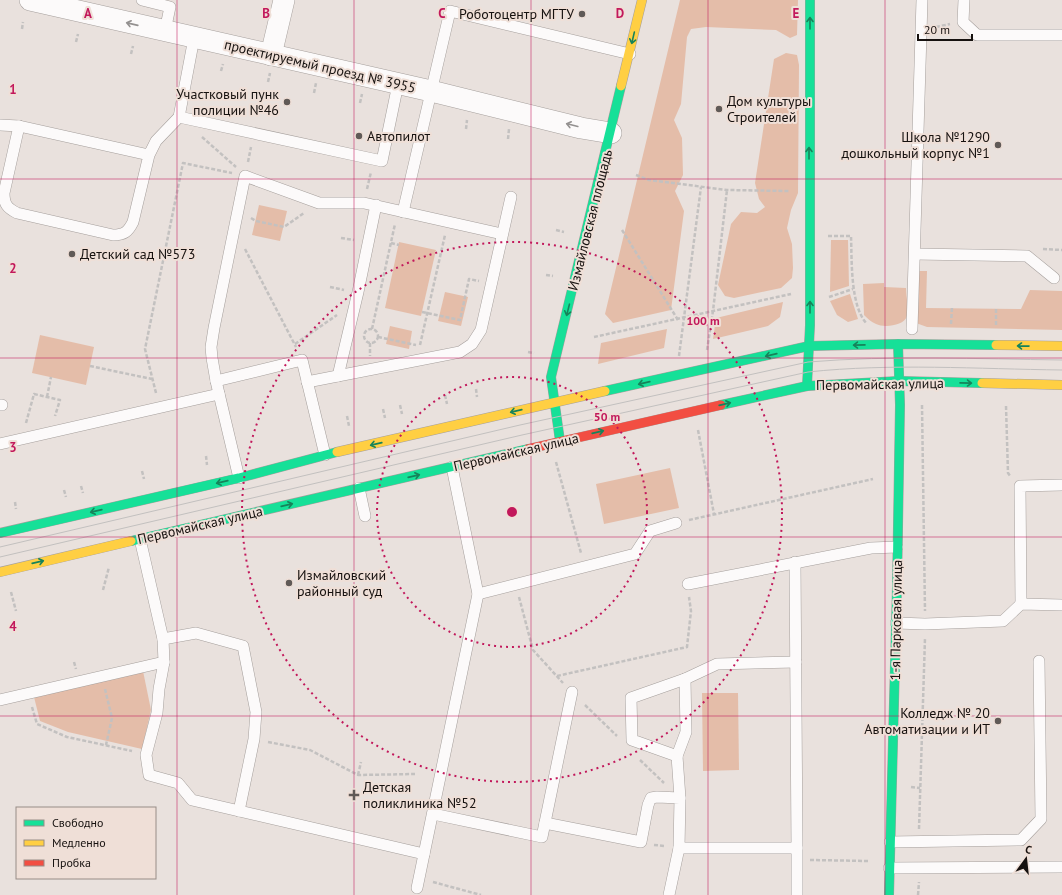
<svg xmlns="http://www.w3.org/2000/svg" width="1062" height="895" viewBox="0 0 1062 895" font-family="'PT Sans',sans-serif">
<rect width="100%" height="100%" fill="#e9e1dd"/>
<!-- green -->
<g fill="#e4bda9">
<polygon points="680,0 798,0 797,35 790,38 776,30 706,27 691,29 687,37 681,104 674,120 682,138 683,175 675,191 684,211 671,310 613,323 605,314"/>
<polygon points="786,53 797,55 799,65 798,193 791,210 787,228 792,244 793,268 792,278 781,288 734,298 725,296 718,285 731,224 741,212 757,213 765,207 759,199 755,183 774,59"/>
<polygon points="259,205 287,211 280,241 252,235"/>
<polygon points="831,240 848,240 849,286 830,292"/>
<polygon points="399,242 436,250 421,316 385,308"/>
<polygon points="917,271 927,271 926,308 1021,309 1030,290 1062,291 1062,330 927,327 916,323"/>
<path d="M 884,283 L 884,287 L 906,288 C 906,296 909,308 907,316 C 904,326 884,328 876,324 C 871,322 868,319 864,315 L 863,284 Z"/>
<polygon points="445,292 468,297 461,326 438,321"/>
<polygon points="850,294 858,319 848,322 837,315 830,301"/>
<polygon points="783,302 780,317 768,326 713,339 716,318"/>
<polygon points="390,326 412,331 409,349 386,344"/>
<polygon points="667,329 664,348 598,364 601,343"/>
<polygon points="40,335 94,347 86,385 32,373"/>
<polygon points="670,468 679,508 604,524 596,484"/>
<polygon points="143,671 151,710 142,749 68,732 40,721 34,697"/>
<polygon points="702,693 738,693 739,770 703,771"/>
</g>
<g fill="none" stroke-linecap="round" stroke-linejoin="round">
<defs>
<g id="lane">
<polyline points="142,0 170,7 165,31"/>
<polyline points="964,0 963,22 977,35 1062,35"/>
<polyline points="179,117 382,161 398,84"/>
<polyline points="0,125 19,126"/>
<path d="M 149,155 L 19,126 L 4,193 C 4,204 7,208 17,213 L 113,235 C 124,235 128,232 133,222 L 149,155 L 156,141 L 179,117 L 194,38"/>
<polyline points="403,212 450,11 630,54"/>
<polyline points="915,254 1027,256 1054,278"/>
<polyline points="912,329 922,0"/>
<polyline points="338,376 358,292 376,205"/>
<polyline points="216,381 212,358 211,347 214,328 245,176 319,203 364,203 502,234"/>
<polyline points="307,382 460,352 472,344 481,330 511,197"/>
<polyline points="0,405 2,405"/>
<polyline points="0,444 219,394"/>
<polyline points="239,478 216,381 302,360 325,455"/>
<polyline points="359,488 365,516"/>
<polyline points="795,562 797,848"/>
<polyline points="688,584 871,548 897,547"/>
<polyline points="478,594 635,554 650,531 676,523"/>
<polyline points="1021,604 1020,486 1062,485"/>
<polyline points="896,623 925,624 1003,621 1021,604 1062,605"/>
<polyline points="163,639 196,633 243,646 256,712 254,739 239,811"/>
<polyline points="164,662 159,689 157,713 146,755 149,775 178,783 192,800 424,854"/>
<polyline points="0,700 164,662 163,639 140,539"/>
<polyline points="677,756 686,732 685,679 717,664 796,662"/>
<polyline points="680,798 677,756 632,740 631,698 685,679"/>
<polyline points="433,814 542,837 572,692"/>
<polyline points="545,823 641,842 648,805 651,798 657,797 680,798 679,848"/>
<polyline points="890,842 1021,840 1041,819 1039,661"/>
<polyline points="889,868 1062,867"/>
<polyline points="417,888 478,594 452,467"/>
<polyline points="669,895 679,848 797,848 797,895"/>
</g>
<g id="street">
<polyline points="30,0 431,91 581,128 611,133"/>
<polyline points="271,55 284,0"/>
</g>
<g id="fast">
<polyline points="807,386 810,325 810,0"/>
<polyline points="605,391 809,346 898,344 996,345"/>
<polyline points="721,405 807,386 899,381 982,383"/>
<polyline points="560,441 551,377 621,86"/>
<polyline points="0,533 239,478 337,452"/>
<polyline points="131,541 528,449"/>
<polyline points="889,895 897,587 900,405 898,344"/>
</g>
<g id="slow">
<polyline points="621,86 642,0"/>
<polyline points="996,345 1062,346"/>
<polyline points="982,383 1062,385"/>
<polyline points="337,452 605,391"/>
<polyline points="0,572 131,541"/>
</g>
<polyline id="jam" points="528,449 721,405"/>
</defs>
<!-- lane casing -->
<use href="#lane" stroke="#a59f9c" stroke-width="12"/>
<!-- street casing -->
<use href="#street" stroke="#a59f9c" stroke-width="22"/>
<!-- fast casing -->
<use href="#fast" stroke="#a59f9c" stroke-width="10"/>
<!-- slow casing -->
<use href="#slow" stroke="#a59f9c" stroke-width="10"/>
<!-- jam casing -->
<use href="#jam" stroke="#a59f9c" stroke-width="10"/>
<!-- path -->
<g stroke="#c3c1c0" stroke-width="2.5" stroke-dasharray="4 2" stroke-linecap="butt">
<polyline points="936,27 950,24"/>
<polyline points="22,29 23,22"/>
<polyline points="76,42 78,34"/>
<polyline points="131,54 133,46"/>
<polyline points="221,71 223,64"/>
<polyline points="268,82 270,73"/>
<polyline points="314,93 316,83"/>
<polyline points="360,103 362,94"/>
<polyline points="466,129 467,120"/>
<polyline points="202,137 236,167"/>
<polyline points="508,139 509,129"/>
<polyline points="248,162 251,147"/>
<polyline points="636,175 649,180 727,190 790,191"/>
<polyline points="367,189 371,172"/>
<polyline points="251,218 256,221 284,227 304,213"/>
<polyline points="556,230 564,232"/>
<polyline points="622,230 678,320"/>
<path d="M 828,236 L 851,236 C 852,261 850,306 867,324"/>
<polyline points="341,238 354,240"/>
<polyline points="391,243 399,245"/>
<polyline points="245,249 296,347"/>
<polyline points="1043,249 1062,250"/>
<polyline points="546,275 553,276"/>
<polyline points="330,287 344,290"/>
<polyline points="829,297 853,289"/>
<polyline points="422,312 460,320 469,279 479,281"/>
<polyline points="951,324 952,307"/>
<polyline points="996,325 996,307"/>
<polyline points="372,329 395,224"/>
<circle cx="371" cy="336" r="7"/>
<polyline points="378,337 416,345"/>
<polyline points="594,337 791,294"/>
<polyline points="370,343 370,356"/>
<polyline points="295,344 337,315"/>
<polyline points="420,345 445,235"/>
<polyline points="707,350 713,311 727,190"/>
<polyline points="528,352 534,353"/>
<polyline points="679,356 701,187"/>
<polyline points="90,366 152,379"/>
<polyline points="476,389 477,397"/>
<polyline points="156,393 145,349 183,163 232,173"/>
<polyline points="445,395 447,404"/>
<polyline points="47,397 51,377"/>
<polyline points="400,405 402,414"/>
<polyline points="922,405 925,611"/>
<polyline points="1006,406 1008,473 1011,477"/>
<polyline points="383,409 385,418"/>
<polyline points="347,416 349,426"/>
<polyline points="26,423 34,394 60,400 55,416"/>
<polyline points="698,430 714,514"/>
<polyline points="206,456 207,465"/>
<polyline points="556,462 581,553"/>
<polyline points="142,471 144,479"/>
<polyline points="81,486 83,493"/>
<polyline points="64,490 66,497"/>
<polyline points="15,502 16,509"/>
<polyline points="689,520 873,479"/>
<polyline points="103,590 109,567"/>
<polyline points="11,592 16,611"/>
<polyline points="519,597 533,650 563,683"/>
<polyline points="74,662 76,669"/>
<polyline points="557,676 687,647 691,611 689,597"/>
<polyline points="105,689 112,718 106,745"/>
<polyline points="585,705 617,736"/>
<polyline points="32,707 37,724 67,737 132,751"/>
<polyline points="268,742 310,750 358,775 415,774"/>
<polyline points="640,760 664,783"/>
<polyline points="358,775 361,762"/>
<polyline points="911,787 920,788"/>
<polyline points="919,829 925,638"/>
<polyline points="654,845 665,846"/>
<polyline points="810,860 869,861"/>
<polyline points="433,882 481,895"/>
<polyline points="918,895 919,882"/>
</g>
<!-- lane -->
<use href="#lane" stroke="#fcfafa" stroke-width="11"/>
<!-- street -->
<use href="#street" stroke="#fcfafa" stroke-width="21"/>
<!-- fast -->
<use href="#fast" stroke="#16e098" stroke-width="9"/>
<!-- slow -->
<use href="#slow" stroke="#ffcf43" stroke-width="9"/>
<!-- jam -->
<use href="#jam" stroke="#f24e42" stroke-width="9"/>
<!-- tram -->
<g stroke="#c2c0bf" stroke-width="1">
<path d="M 0,547 L 520,425 L 808,362 C 893,355 977,359 1062,360"/>
<path d="M 0,557 L 522,435 L 808,372 C 892,363 977,369 1062,370"/>
</g>
</g>
<!-- one-way arrows -->
<defs><path id="oneway-shaft" d="M-6 0H5M1.5-3L5.5 0L1.5 3" fill="none" stroke-width="1.6" stroke-linecap="round" stroke-linejoin="round"/></defs>
<g stroke="#16835a">
<use href="#oneway-shaft" transform="translate(810 23) rotate(-90)"/>
<use href="#oneway-shaft" transform="translate(633 38) rotate(103)"/>
<use href="#oneway-shaft" transform="translate(809 153) rotate(-90)"/>
<use href="#oneway-shaft" transform="translate(810 307) rotate(-90)"/>
<use href="#oneway-shaft" transform="translate(568 310) rotate(104)"/>
<use href="#oneway-shaft" transform="translate(859 345) rotate(179)"/>
<use href="#oneway-shaft" transform="translate(1023 346) rotate(-179)"/>
<use href="#oneway-shaft" transform="translate(771 355) rotate(167)"/>
<use href="#oneway-shaft" transform="translate(644 383) rotate(167)"/>
<use href="#oneway-shaft" transform="translate(966 383) rotate(1)"/>
<use href="#oneway-shaft" transform="translate(725 404) rotate(-13)"/>
<use href="#oneway-shaft" transform="translate(516 411) rotate(167)"/>
<use href="#oneway-shaft" transform="translate(598 432) rotate(-13)"/>
<use href="#oneway-shaft" transform="translate(376 444) rotate(167)"/>
<use href="#oneway-shaft" transform="translate(414 476) rotate(-13)"/>
<use href="#oneway-shaft" transform="translate(222 482) rotate(167)"/>
<use href="#oneway-shaft" transform="translate(287 505) rotate(-13)"/>
<use href="#oneway-shaft" transform="translate(96 511) rotate(167)"/>
<use href="#oneway-shaft" transform="translate(38 562) rotate(-13)"/>
</g>
<g stroke="#949190">
<use href="#oneway-shaft" transform="translate(132 24) rotate(-167)"/>
<use href="#oneway-shaft" transform="translate(572 125) rotate(-166)"/>
</g>
<!-- grid -->
<path fill="none" stroke="#c2185b" stroke-width="1" stroke-opacity="0.55" d="M 177,0 L 177,895M 354,0 L 354,895M 531,0 L 531,895M 708,0 L 708,895M 885,0 L 885,895M 0,179 L 1062,179M 0,358 L 1062,358M 0,537 L 1062,537M 0,716 L 1062,716"/>
<!-- distance rings -->
<g fill="none" stroke="#c2185b" stroke-width="2" stroke-dasharray="2 4">
<circle cx="512" cy="512" r="135"/>
<circle cx="512" cy="512" r="270"/>
</g>
<!-- markers -->
<g fill="#605a57" stroke="#efdfd7" stroke-width="1.5">
<circle cx="582" cy="14" r="4"/>
<circle cx="287" cy="102" r="4"/>
<circle cx="719" cy="109" r="4"/>
<circle cx="359" cy="136" r="4"/>
<circle cx="998" cy="145" r="4"/>
<circle cx="72" cy="254" r="4"/>
<circle cx="289" cy="583" r="4"/>
<circle cx="998" cy="721" r="4"/>
<path d="M352 789h4v4h4v4h-4v4h-4v-4h-4v-4h4z"/>
</g>
<g text-anchor="middle" dominant-baseline="central" stroke-width="4" stroke-linejoin="round" paint-order="stroke">
<!-- poi labels -->
<g font-size="14" fill="#16110f" stroke="#efdfd7" text-anchor="start">
<text x="574" y="14" text-anchor="end">Роботоцентр МГТУ</text>
<text x="279" y="94" text-anchor="end">Участковый пунк<tspan x="279" dy="16">полиции №46</tspan></text>
<text x="727" y="101">Дом культуры<tspan x="727" dy="16">Строителей</tspan></text>
<text x="367" y="136">Автопилот</text>
<text x="990" y="137" text-anchor="end">Школа №1290<tspan x="990" dy="16">дошкольный корпус №1</tspan></text>
<text x="80" y="254">Детский сад №573</text>
<text x="297" y="575">Измайловский<tspan x="297" dy="16">районный суд</tspan></text>
<text x="990" y="713" text-anchor="end">Колледж № 20<tspan x="990" dy="16">Автоматизации и ИТ</tspan></text>
<text x="363" y="787">Детская<tspan x="363" dy="16">поликлиника №52</tspan></text>
</g>
<!-- street labels -->
<g font-size="14" fill="#16110f" stroke="#efdfd7">
<text transform="translate(320 66) rotate(13)">проектируемый проезд № 3955</text>
<text transform="translate(590 220) rotate(-76)">Измайловская площадь</text>
<text transform="translate(880 384) rotate(-1)">Первомайская улица</text>
<text transform="translate(516 452) rotate(-13)">Первомайская улица</text>
<text transform="translate(200 525) rotate(-13)">Первомайская улица</text>
<text transform="translate(896 620) rotate(-89)">1-я Парковая улица</text>
</g>
</g>
<g font-size="13" text-anchor="middle" font-weight="bold" fill="#c2185b" stroke="#efdfd7" stroke-width="4" stroke-linejoin="round" paint-order="stroke">
<text x="88" y="18">A</text>
<text x="266" y="18">B</text>
<text x="442" y="18">C</text>
<text x="620" y="18">D</text>
<text x="796" y="18">E</text>
<text x="13" y="94">1</text>
<text x="13" y="273">2</text>
<text x="13" y="452">3</text>
<text x="13" y="631">4</text>
</g>
<circle cx="512" cy="512" r="6" fill="#c2185b" stroke="#efdfd7" stroke-width="2"/>
<g font-size="12" text-anchor="middle" font-weight="bold" fill="#c2185b" stroke="#efdfd7" stroke-width="4" stroke-linejoin="round" paint-order="stroke">
<text x="703" y="325">100 m</text>
<text x="607" y="421">50 m</text>
</g>
<!-- legend -->
<rect x="16" y="807" width="140" height="72" fill="#efdfd7" stroke="#988d87"/>
<rect x="24" y="820" width="20" height="6" fill="#16e098" stroke="#988d87"/>
<text x="52" y="827" font-size="12" fill="#16110f">Свободно</text>
<rect x="24" y="840" width="20" height="6" fill="#ffcf43" stroke="#988d87"/>
<text x="52" y="847" font-size="12" fill="#16110f">Медленно</text>
<rect x="24" y="860" width="20" height="6" fill="#f24e42" stroke="#988d87"/>
<text x="52" y="867" font-size="12" fill="#16110f">Пробка</text>
<!-- north arrow -->
<g transform="translate(1026 859) rotate(15)" stroke="#efdfd7" stroke-width="3" paint-order="stroke">
<path d="M0-3L7 15L0 10L-7 15Z" fill="#16110f"/>
<text y="-6" font-size="11" font-weight="bold" text-anchor="middle" fill="#16110f">С</text>
</g>
<!-- scale -->
<path d="M918 34v6h54v-6" fill="none" stroke="#16110f" stroke-width="2"/>
<text x="924" y="34" font-size="12" fill="#16110f" stroke="#efdfd7" stroke-width="3" paint-order="stroke">20 m</text>
</svg>
